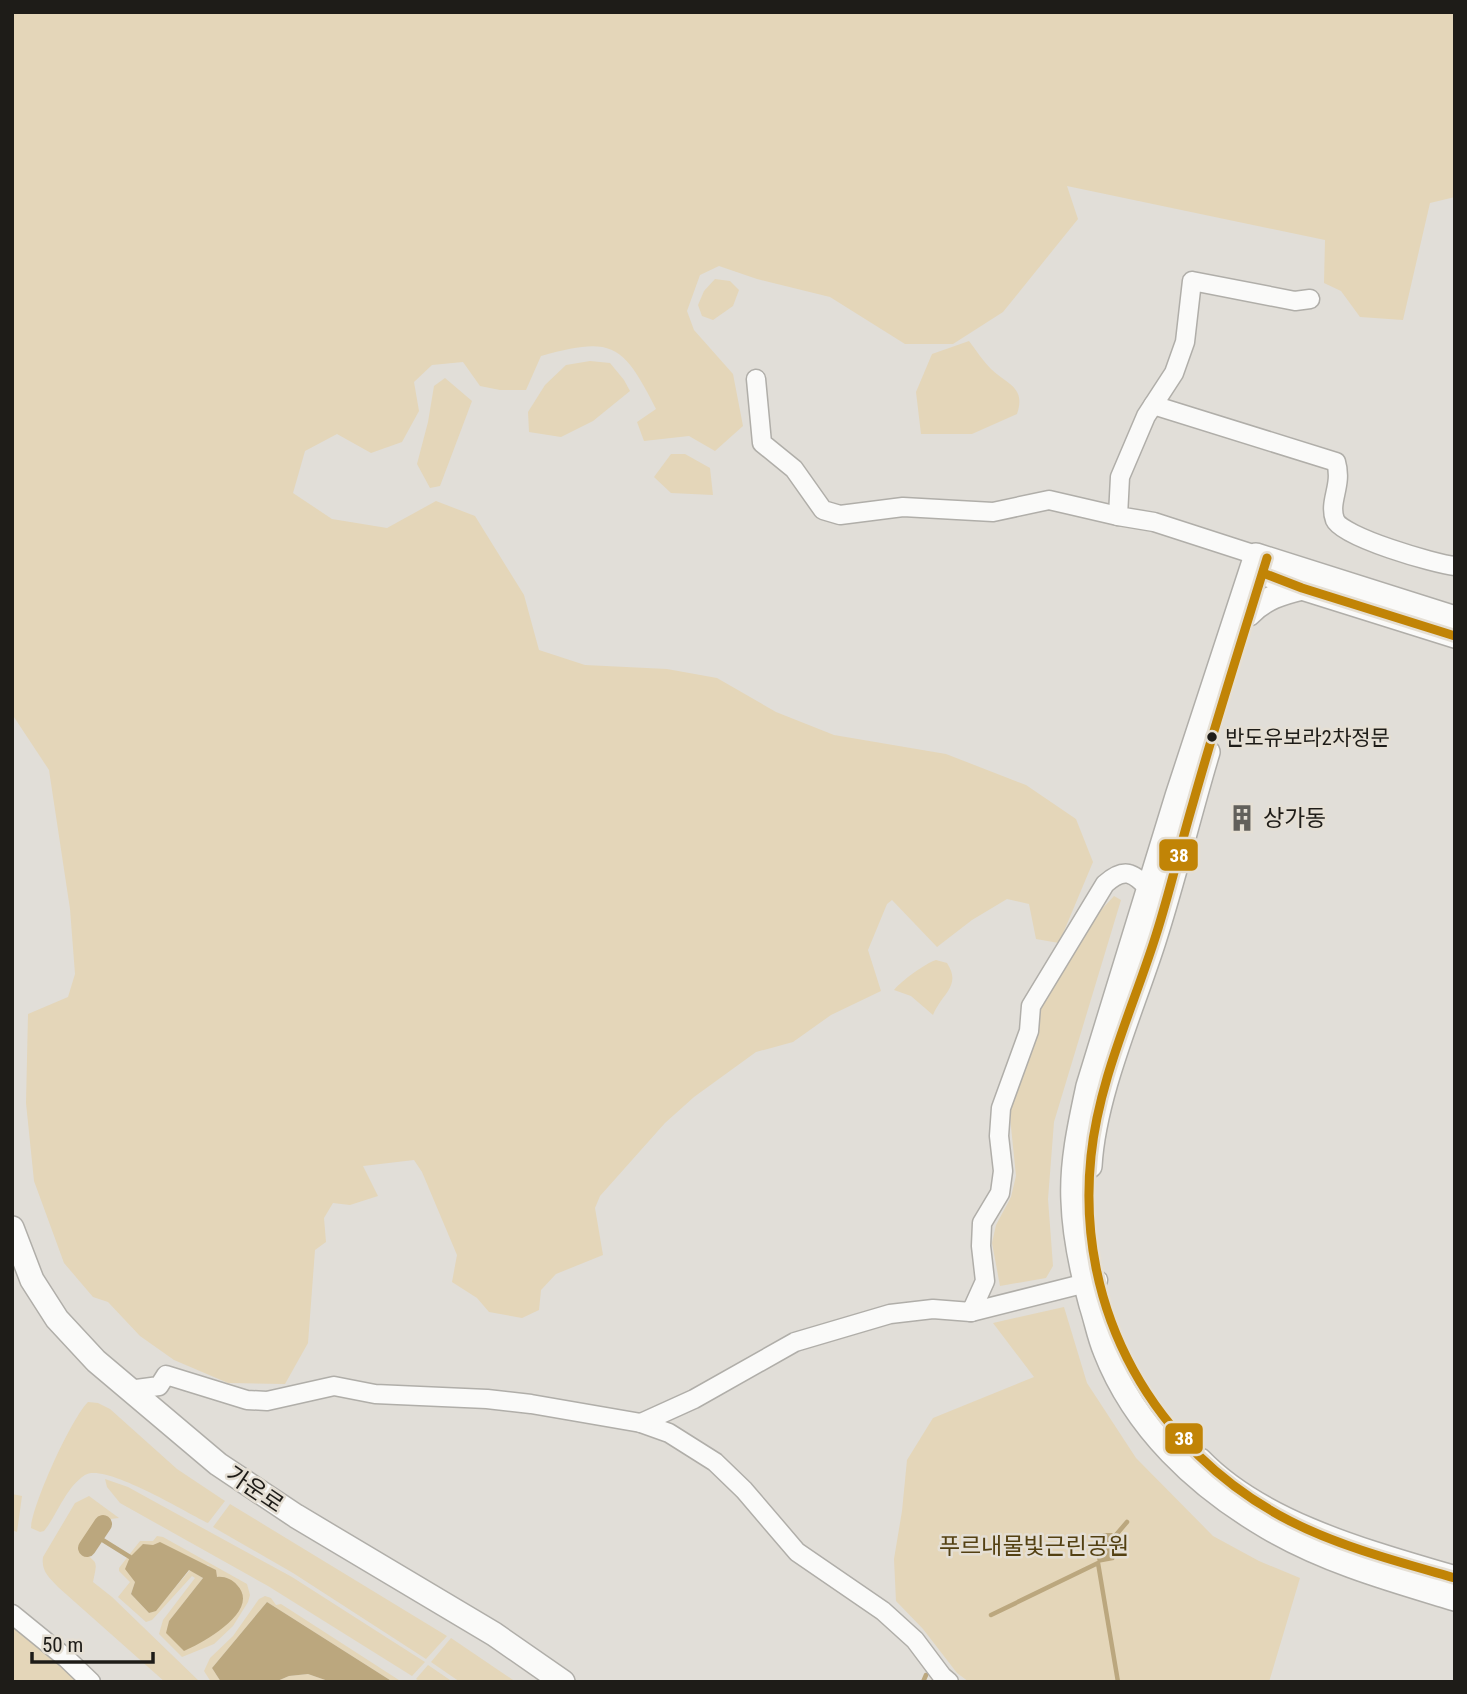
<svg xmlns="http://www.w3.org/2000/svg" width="1467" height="1694" font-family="'Roboto Condensed','Noto Sans KR',sans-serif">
<rect width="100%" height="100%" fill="#e1ded8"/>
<g fill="#e4d6b9" fill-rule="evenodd">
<path d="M12,12H1455V197L1430,203L1403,320L1360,317L1341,291L1324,283L1325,240L1067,186L1078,219L1003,312L953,344H905L830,297L757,279L719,266L700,275L687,311L694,330L733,374L743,426L715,451L689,436L644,441L637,422L656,409C623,344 613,336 541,356L526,390H500L480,386L463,362L432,365L414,382L419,411L402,442L371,453L337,434L305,451L293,493L332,519L387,528L436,501L475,516L524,595L539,650L585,665L667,669L717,678L776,712L834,735L946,754L1026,785L1076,819L1093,862L1059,943L1036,939L1029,904L1007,899L972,920L937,947L892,900L887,904L868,950L881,991L831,1015L793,1042L756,1052L694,1097L665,1123L600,1196L595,1208L603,1255L556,1274L541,1290L539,1310L522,1318L489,1312L477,1298L452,1282L457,1255L422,1172L414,1160L363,1166L378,1196L350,1205L333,1203L324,1218L326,1242L315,1250L308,1343L285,1384L228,1383L174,1360L140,1336L108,1302L93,1297L64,1263L34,1181L26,1103L28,1014L68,997L75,974L70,909L49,770L12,714Z"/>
<polygon points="715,279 730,281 739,290 733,306 713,320 702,316 698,305 704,291"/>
<path d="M969,341C976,350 983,361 991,369C1008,385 1026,387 1017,414L972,434H921L916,392L932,354Z"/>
<polygon points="590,361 610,363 624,380 630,391 593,421 561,437 529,432 528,412 545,385 566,365"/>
<polygon points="445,378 472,401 440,486 430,488 417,464 428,422 434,386"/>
<polygon points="671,454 685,454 710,468 713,495 671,493 654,477"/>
<polygon points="1114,896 1121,900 1054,1122 1048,1199 1053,1266 1046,1278 1000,1286 992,1243 996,1225 1011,1197 1016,1176 1009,1107 1036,1008 1100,911"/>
<path d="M936,960L947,963C962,986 942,993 933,1015L911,996L894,990C901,981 926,963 936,960Z"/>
<polygon points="1064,1307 1087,1383 1136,1458 1213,1536 1259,1561 1300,1578 1269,1682 969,1682 957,1673 923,1629 896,1601 894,1559 902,1511 907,1460 933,1418 1034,1377 993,1323"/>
<path d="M88,1402L98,1403L110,1409L177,1469L225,1501L208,1523C187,1513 104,1462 85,1475C65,1488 58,1514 44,1531L40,1532L31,1528C32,1505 71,1419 88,1402Z"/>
<polygon points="105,1479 128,1487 157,1503 292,1577 425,1662 412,1676 268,1586 120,1503 107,1487"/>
<polygon points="12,1494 22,1496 17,1532 12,1530"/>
<path d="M89,1496L119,1518L101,1520L83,1548C95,1567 99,1555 93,1582L112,1597L200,1682H165L58,1587C49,1577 41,1571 43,1557L75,1503Z"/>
<polygon points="230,1504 447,1636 426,1659 293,1573 213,1527"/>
<path d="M157,1536L163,1537L247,1584L250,1595L248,1602L233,1626L214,1644L182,1657L159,1634L163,1620L195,1578L192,1576L152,1620L146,1622L118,1597L130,1582L119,1571V1568L140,1541H153ZM208,1565L217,1577L167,1633L169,1621L203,1578L190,1570L156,1610L149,1613L131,1594L135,1582Z"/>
<polygon points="265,1596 271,1598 276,1605 281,1604 402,1682 393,1682 267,1602 212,1668 221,1682 211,1682 204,1671 210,1658 233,1636 259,1599"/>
<polygon points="12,1622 85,1682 12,1682"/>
<polygon points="451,1638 516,1682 460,1682 431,1662"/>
<polygon points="428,1665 453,1682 421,1682 416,1679"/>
<polygon points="308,1674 331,1682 275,1682 289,1676"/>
</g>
<g fill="#bba77e">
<polygon points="1104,1533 1112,1533 1120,1541 1114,1560 1098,1563 1095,1548 1095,1538"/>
<path d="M160,1542L216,1570L217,1577C224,1576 232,1579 237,1585C262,1611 202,1643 184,1651L166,1633L169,1621L203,1578L189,1570L156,1611L149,1613L131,1594L135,1582L125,1569L130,1557L143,1544L153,1545Z"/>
<polygon points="267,1602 393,1682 331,1682 308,1674 289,1676 275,1682 221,1682 212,1668"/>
</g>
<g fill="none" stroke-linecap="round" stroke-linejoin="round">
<g stroke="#bba77e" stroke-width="4.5">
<polyline points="93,1534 130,1557"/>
<polyline points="1115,1536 1127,1522"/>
<polyline points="991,1615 1098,1563 1118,1682"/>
<polyline points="923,1682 926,1675"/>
</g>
<polyline stroke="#bba77e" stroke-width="18" points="87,1548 103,1524"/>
<defs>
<g id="minor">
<polyline points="756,379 762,443 794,469 823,510 840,515 903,507 993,512 1049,500 1118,516"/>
<path d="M1153,405L1336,462C1343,486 1328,501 1335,520C1342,537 1435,564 1455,566"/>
<polyline points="1256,555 1154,522 1118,516 1120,477 1146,416 1174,373 1185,342 1192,281 1295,301 1310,299"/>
<polyline points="971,1312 1098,1280"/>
<polyline points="129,1390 159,1386 166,1375 247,1400 267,1401 334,1386 375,1394 487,1399 531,1404 641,1423 669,1433 715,1462 744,1490 797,1552 883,1611 915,1640 942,1676 949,1682"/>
<path d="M641,1423L694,1399L795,1342L890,1314L933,1309L971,1312L985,1281L981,1246L982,1223L1000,1193L1003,1171L999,1136L1001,1108L1029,1031L1031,1006L1105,884C1124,867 1133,872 1149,889"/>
<polyline points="12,1614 66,1658 91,1682"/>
</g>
<g id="tertiary">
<polyline points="1263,573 1302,588 1455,636"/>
<path d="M1249,614C1265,598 1281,593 1302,588"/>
<path d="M1455,618L1256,555L1177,796L1088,1086C1080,1123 1071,1163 1073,1201C1074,1236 1082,1272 1091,1305C1096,1320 1099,1337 1105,1351C1135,1428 1197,1486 1267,1527C1324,1561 1392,1580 1455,1599"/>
<path d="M1090,1166C1094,1095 1132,1010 1154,941C1174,879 1189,815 1208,752"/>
<polyline points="12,1228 32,1280 57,1319 96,1361 218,1464 296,1516 494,1634 563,1682"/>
<path d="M1200,1460C1263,1525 1371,1553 1455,1578"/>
</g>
</defs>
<use href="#minor" stroke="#b0aea9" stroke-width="21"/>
<use href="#tertiary" stroke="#b0aea9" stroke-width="26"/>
<use href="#minor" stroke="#fafaf9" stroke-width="18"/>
<use href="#tertiary" stroke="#fafaf9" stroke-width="23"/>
<defs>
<g id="bus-1">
<path d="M1267,558C1242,640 1216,721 1193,803C1180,847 1170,891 1156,935C1133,1008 1099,1079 1091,1156C1075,1310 1153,1450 1290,1521C1341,1547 1399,1562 1455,1578"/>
<polyline points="1263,573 1302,588 1455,636"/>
</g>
</defs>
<use href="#bus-1" stroke="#e5dfd4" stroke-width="14"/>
<use href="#bus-1" stroke="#c18406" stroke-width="9"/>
</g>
<defs>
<symbol id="building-bare" viewBox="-9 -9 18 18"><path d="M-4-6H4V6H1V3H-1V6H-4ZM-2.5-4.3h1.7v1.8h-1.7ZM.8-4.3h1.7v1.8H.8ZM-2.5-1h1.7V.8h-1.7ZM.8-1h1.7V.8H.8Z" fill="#62605b" stroke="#e5dfd4" stroke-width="2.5" paint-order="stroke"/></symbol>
</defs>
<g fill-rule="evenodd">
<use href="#building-bare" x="1223" y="799" width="38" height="38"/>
</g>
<circle fill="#1e1c18" stroke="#e5dfd4" stroke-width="2.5" cx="1212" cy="737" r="6"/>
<g text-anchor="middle" stroke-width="5" stroke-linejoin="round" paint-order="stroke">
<g font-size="21" fill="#1e1c18" stroke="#e5dfd4" text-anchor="start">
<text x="1225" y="745">반도유보라2차정문</text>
</g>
<g font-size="23" fill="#1e1c18" stroke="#e5dfd4" text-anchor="start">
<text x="1263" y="826">상가동</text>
</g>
<g font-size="23" fill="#1e1c18" stroke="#e5dfd4">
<text transform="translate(255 1489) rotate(34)" y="8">가운로</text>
</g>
<g font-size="23" fill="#534012" stroke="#e5dfd4">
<text x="1034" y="1554">푸르내물빛근린공원</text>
</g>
</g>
<g stroke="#e5dfd4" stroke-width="2.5">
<rect x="1158" y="838" width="41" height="34" rx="7" fill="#c18406"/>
<rect x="1164" y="1422" width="40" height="33" rx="7" fill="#c18406"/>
</g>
<g font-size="19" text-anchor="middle" font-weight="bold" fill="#fff">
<text x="1179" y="862">38</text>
<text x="1184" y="1445">38</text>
</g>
<rect width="1467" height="1694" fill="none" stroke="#1e1c18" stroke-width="28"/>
<path d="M32 1652v10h121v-10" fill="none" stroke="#1e1c18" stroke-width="3.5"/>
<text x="42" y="1652" font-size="21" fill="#1e1c18" stroke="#e5dfd4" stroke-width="5" paint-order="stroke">50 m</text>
</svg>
